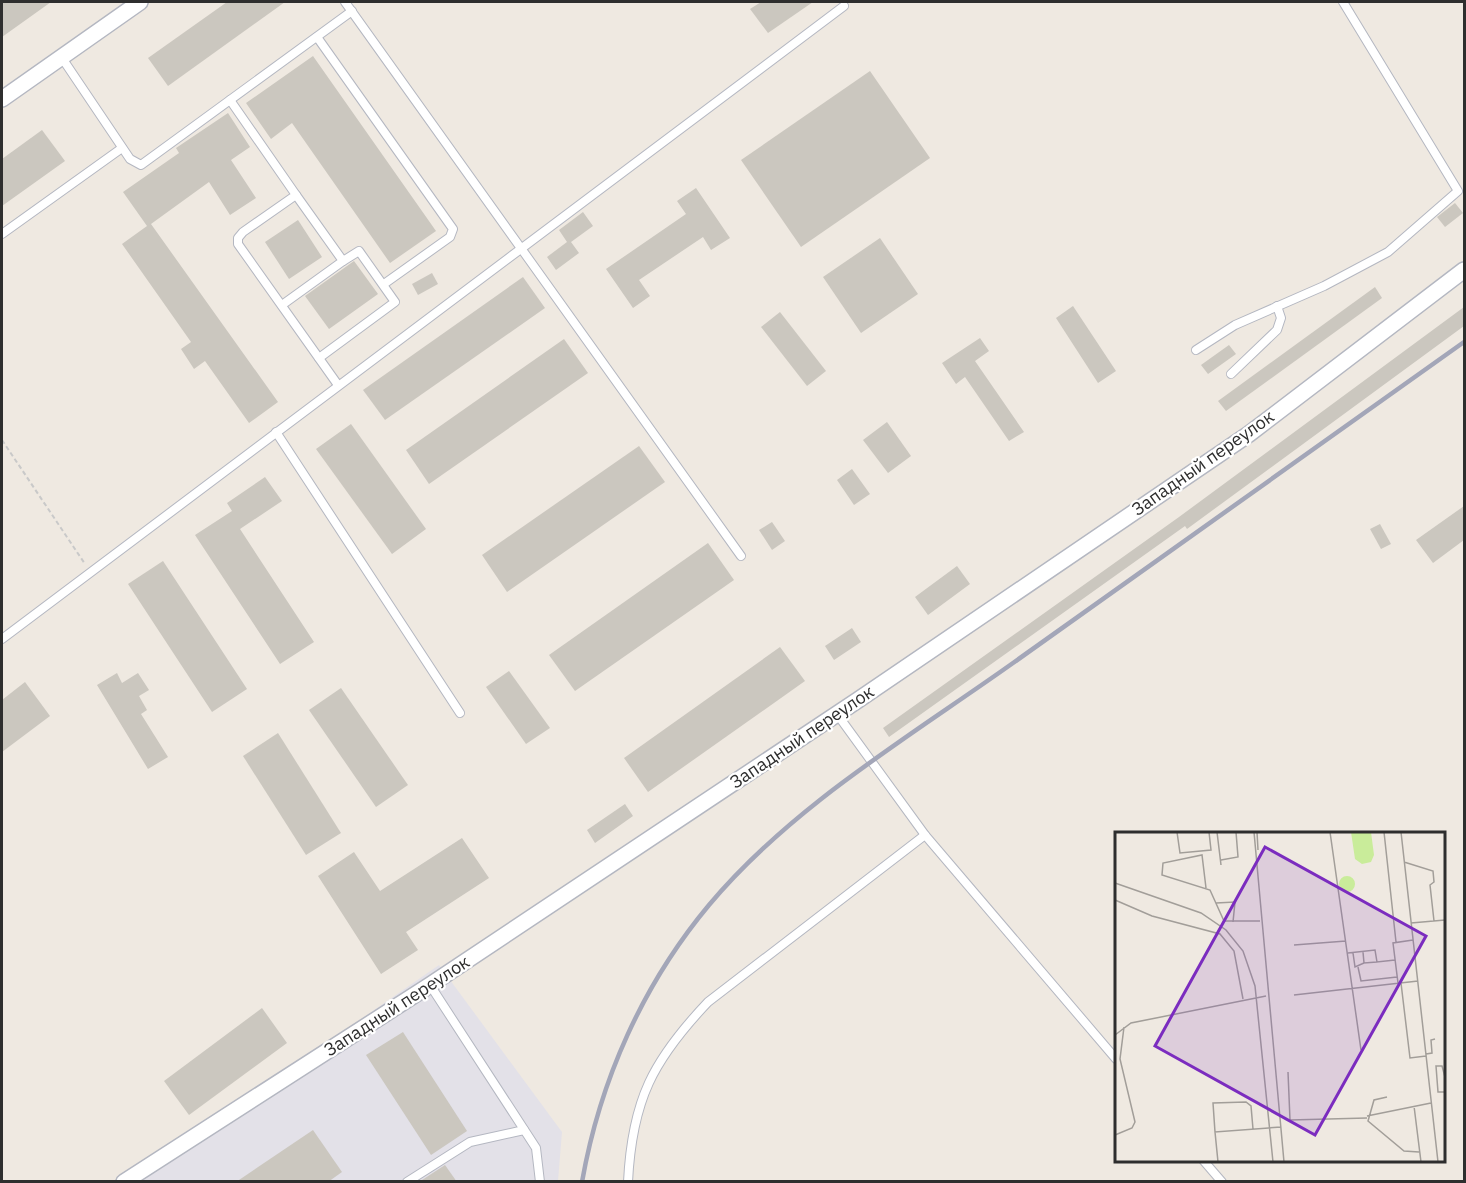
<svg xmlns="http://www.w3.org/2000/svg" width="1466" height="1183" font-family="'IBM Plex Sans',sans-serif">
<rect width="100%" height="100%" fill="#efe9e1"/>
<polygon fill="#e3e1e8" points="439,965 562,1132 558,1181 126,1182"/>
<g fill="#cbc7bf">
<polygon points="2,2 51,2 2,37"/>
<polygon points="227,2 285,2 168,86 148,58"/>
<polygon points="761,2 813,2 768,33 750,9"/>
<polygon points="313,56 436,231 390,263 292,123 271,139 246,103"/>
<polygon points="870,71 930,158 801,247 741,160"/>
<polygon points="228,113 250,147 231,160 256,198 230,215 209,182 151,224 278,402 249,423 205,361 194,369 181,349 191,342 122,244 147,226 123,192 179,153 176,148"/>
<polygon points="42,130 65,161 2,206 2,159"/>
<polygon points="696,188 730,238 711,250 703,237 639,280 650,296 633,308 606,269 686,214 677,201"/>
<polygon points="1455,203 1463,213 1445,227 1437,217"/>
<polygon points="583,212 593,226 571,242 579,253 556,270 547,257 567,242 559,230"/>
<polygon points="298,220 322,257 289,279 265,242"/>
<polygon points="880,238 918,294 861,333 823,277"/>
<polygon points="354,261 378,294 329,329 305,296"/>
<polygon points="432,273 438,284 418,295 412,284"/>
<polygon points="523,277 545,308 385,420 363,390"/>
<polygon points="1375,287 1382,298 1226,411 1218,401"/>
<polygon points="1073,306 1116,371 1098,383 1056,318"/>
<polygon points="1464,307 1464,326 1187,529 1185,526 889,737 883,728 1179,517"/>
<polygon points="780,312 826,371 807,386 761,327"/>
<polygon points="980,338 989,351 975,361 1024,432 1009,441 965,377 956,384 942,363"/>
<polygon points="564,339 588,373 429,484 406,450"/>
<polygon points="1229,345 1236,354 1208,374 1201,365"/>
<polygon points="887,422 911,456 888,473 863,440"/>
<polygon points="351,424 426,529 392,554 316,449"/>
<polygon points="639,446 665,482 507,592 482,555"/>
<polygon points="852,469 870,494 854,505 837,480"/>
<polygon points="265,477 282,501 240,529 314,642 280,664 195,535 232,511 227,503"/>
<polygon points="1464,506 1464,540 1433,563 1416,540"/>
<polygon points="772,522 785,541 772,550 759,530"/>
<polygon points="1380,524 1391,544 1381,549 1370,529"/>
<polygon points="708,543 734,580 575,691 549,655"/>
<polygon points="163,561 247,689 212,712 128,584"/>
<polygon points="957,566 970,584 928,615 915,597"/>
<polygon points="852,628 861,642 834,660 825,646"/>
<polygon points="780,647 805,681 648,792 624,758"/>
<polygon points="509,671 550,728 526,744 486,687"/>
<polygon points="117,673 122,683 138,673 149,690 139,696 147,710 141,714 168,757 148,769 97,685"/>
<polygon points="25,682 50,716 2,752 2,700"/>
<polygon points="341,688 408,785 376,807 309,710"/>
<polygon points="278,733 341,833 306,855 243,756"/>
<polygon points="625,804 633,816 595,843 587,830"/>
<polygon points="462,838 489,878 406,932 418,950 381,974 318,876 354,852 380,891"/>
<polygon points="262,1008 287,1043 189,1115 164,1081"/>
<polygon points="403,1032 467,1131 431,1155 366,1055"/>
<polygon points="313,1130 342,1172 328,1182 236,1182"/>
<polygon points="445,1165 457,1182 419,1182"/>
</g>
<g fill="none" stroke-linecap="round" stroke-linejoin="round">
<defs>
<g id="lane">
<polyline points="345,2 741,556"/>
<polyline points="317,37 453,229 450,237 384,284"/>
<polyline points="62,58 130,159 141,165 352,11"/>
<polyline points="230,100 296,195 243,232 238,238 238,244 338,385"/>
<polyline points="2,234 122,148"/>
<polyline points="282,305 343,261 296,195"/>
<polyline points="1196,350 1235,325 1324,286 1388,252 1458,191 1343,2"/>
<polyline points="319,358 395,302 359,251 343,261"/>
<polyline points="1231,374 1277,330 1281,318 1277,306"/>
<polyline points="276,432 460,713"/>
<polyline points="2,639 844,6"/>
<polyline points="837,714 925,835 1116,1059"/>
<polyline points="430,985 536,1148 540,1182"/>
<polyline points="1203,1160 1222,1182"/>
<polyline points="407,1182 470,1142 524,1130"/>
<path d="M628,1182C632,1100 653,1060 708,1002L925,835"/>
</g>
<g id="street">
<polyline points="2,99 140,2"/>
<polyline points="124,1182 430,985 858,700 1249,434 1464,270"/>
</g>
</defs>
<use href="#lane" stroke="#b4b7c1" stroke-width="10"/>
<use href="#street" stroke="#b4b7c1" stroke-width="18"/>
<polyline stroke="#c9c9c9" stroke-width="2" stroke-dasharray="4.5 3" stroke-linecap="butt" points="2,440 85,564"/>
<use href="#lane" stroke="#fff" stroke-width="8"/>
<use href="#street" stroke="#fff" stroke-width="15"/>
<path stroke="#a3a6b8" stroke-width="4.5" d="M582,1182C600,1080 643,984 709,905C792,806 909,737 1013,663C1164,556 1314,449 1464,342"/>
</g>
<g text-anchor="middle" stroke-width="4.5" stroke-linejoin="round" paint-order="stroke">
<g font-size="18" fill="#2e2e2e" stroke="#fff">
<text transform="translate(1203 463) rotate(-35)" y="6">Западный переулок</text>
<text transform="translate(802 737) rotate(-34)" y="6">Западный переулок</text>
<text transform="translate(397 1006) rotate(-33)" y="6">Западный переулок</text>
</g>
</g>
<g transform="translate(1115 832)">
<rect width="330" height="330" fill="#efe9e1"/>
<path d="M236,0H256L259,23L256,30L247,32L240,27ZM224 52a8 8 0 1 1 16 0a8 8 0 1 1-16 0Z" fill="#c9ec9a"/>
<path fill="none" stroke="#a29e99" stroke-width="1.5" d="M62,0L65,21L96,18L94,0M102,0L106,33M139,0L169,330M142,0L143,18M215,0L246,218M269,0L281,110M286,0L323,330M106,28L123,25L121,0M289,30L318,39L319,50L315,53L319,89M0,51L86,81L111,98L128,119L140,154L158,330M91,56L87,23L48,31L47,43L95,58L109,89H145M0,68L37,84L105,102L119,119L128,167M101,71L120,70L118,90M296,91L330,88M179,113L231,109M248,120L249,131L262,130M233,121L260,118L262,130L280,128M238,121L240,135L249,131M243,135L246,149L282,145M283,151L278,111L298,108M286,151L295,226L311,224M179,163L303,149M0,203L16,191L151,164M311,222L317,221L316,208L320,207M173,240L175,288L252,286M330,245L327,234H321L323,260H330M272,265L259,268L253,289L289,319L304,320M299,274L306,330M252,284L316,271M138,297L136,274L131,270L98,271L100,300L166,295M100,300L103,330M0,303L17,296L20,290L5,227L9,195"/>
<path fill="#7b2cbf" fill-opacity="0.15" stroke="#7b2cbf" stroke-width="3" d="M150,15L311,104L200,303L40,214Z"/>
<rect width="330" height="330" fill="none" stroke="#2e2e2e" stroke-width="3"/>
</g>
<rect width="1466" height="1183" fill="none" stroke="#2e2e2e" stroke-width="6"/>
</svg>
